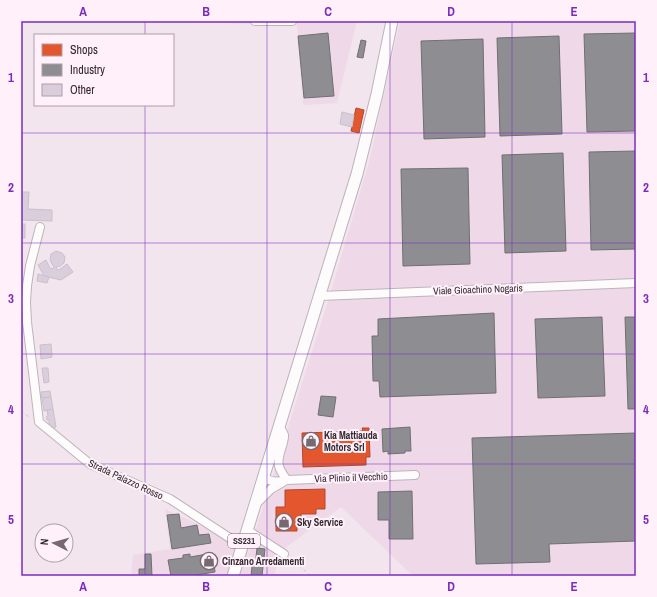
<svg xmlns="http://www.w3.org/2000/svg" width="657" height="597" font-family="'Archivo Narrow',sans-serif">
<rect width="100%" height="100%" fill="#f2e5ee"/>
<g fill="#efd9e8">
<polygon points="150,21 357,21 337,103 303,105 297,25"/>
<polygon points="400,21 636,21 636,576 413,576 341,507 281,551 274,576 131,576 133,555 170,549 165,509 211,530 237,547 249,551 327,304 369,162"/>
</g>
<g fill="#e4572e" stroke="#ae492e">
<polygon points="356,108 364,110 359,133 351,131"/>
<polygon points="362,428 369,428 370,457 366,457 366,465 303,467 302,433 363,431"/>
<polygon points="325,489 325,509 316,509 316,514 301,514 301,526 297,526 297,531 276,531 276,507 285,507 285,490"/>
</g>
<g fill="#8d8d92" stroke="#716f74">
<polygon points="328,33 334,96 304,98 298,36"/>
<polygon points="636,33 636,131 587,132 584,34"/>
<polygon points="559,36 562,134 500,136 497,38"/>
<polygon points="483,39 485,137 424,139 421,41"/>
<polygon points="361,40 366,41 363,58 357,57"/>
<polygon points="636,151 636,249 591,250 589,152"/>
<polygon points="563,153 566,251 505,253 502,155"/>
<polygon points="468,168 470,264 403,266 401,169"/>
<polygon points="494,313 496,393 380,397 379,381 373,381 372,336 378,336 378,319"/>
<polygon points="602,317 605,396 538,398 535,319"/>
<polygon points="625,317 636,317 636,409 628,409"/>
<polygon points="321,396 336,397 333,417 318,415"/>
<polygon points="410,427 411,451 405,451 405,453 388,454 388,451 383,452 382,429"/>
<polygon points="636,433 636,541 549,544 550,562 476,564 472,438"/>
<polygon points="412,491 413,539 389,539 389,520 378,520 378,492"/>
<polygon points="179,514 181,528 197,525 199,535 209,534 211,543 172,549 167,515"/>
<polygon points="257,548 265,549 262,576 251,576 252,566 255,566"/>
<polygon points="213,553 215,572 190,576 171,576 168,560 183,558 183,555 190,554 190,557"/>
<polygon points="145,554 151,554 152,576 139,576 139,569 145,569"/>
</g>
<g fill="#dacedd" stroke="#c9c1c9">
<polygon points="342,112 354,115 352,127 340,124"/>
<polygon points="21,192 29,192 28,209 52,210 52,221 21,220"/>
<rect x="21" y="224" width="4" height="14"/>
<polygon points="56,251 62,253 65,257 64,263 59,267 57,266 56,269 59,270 67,264 73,272 61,280 44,276 38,265 46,260 50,268 53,269 54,266 53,266 50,260 51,254"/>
<polygon points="38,274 49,277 47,283 37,281"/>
<polygon points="51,344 52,357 41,359 40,345"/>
<polygon points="42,368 48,368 49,382 44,383"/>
<polygon points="50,391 51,397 42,398 41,392"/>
<polygon points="51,397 53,409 44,411 42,398"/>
<polygon points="53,409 56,427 53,428 49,426 49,420 47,420 46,417 48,416 47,410"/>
</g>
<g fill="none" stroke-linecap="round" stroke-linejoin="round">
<defs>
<g id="minor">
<polyline points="255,21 292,21"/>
<polyline points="40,227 30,266 27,286 26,302 27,322 39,422 90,464 170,499 242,546"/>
<polyline points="320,296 636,283"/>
<path d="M279,427C281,429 283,432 284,435C285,443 276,456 279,466C280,471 284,476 287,480"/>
<path d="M263,477C273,483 277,482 287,480L415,475"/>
<polyline points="256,504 271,489 283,482"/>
<polyline points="247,530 284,554"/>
</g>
<polyline id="major" points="233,576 357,174 377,94 392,21"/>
</defs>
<use href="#minor" stroke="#bdb4ba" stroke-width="10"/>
<use href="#major" stroke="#bdb4ba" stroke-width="13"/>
<g stroke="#cdc8cb" stroke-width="1" stroke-dasharray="3 3" stroke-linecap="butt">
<polyline points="21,411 30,418"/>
<polyline points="290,558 311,576"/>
</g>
<use href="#minor" stroke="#fdfbfc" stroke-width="8"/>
<use href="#major" stroke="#fdfbfc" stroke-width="11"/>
</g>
<path fill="none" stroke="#7b2cbf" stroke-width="1" stroke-opacity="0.55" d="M145,21V35M267,21V576M390,21V576M512,21V576M145,105V576M21,133H636M21,243H636M21,354H636M21,464H636"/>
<defs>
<symbol id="shop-ring" viewBox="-11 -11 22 22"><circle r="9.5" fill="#fff0fa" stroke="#756a71" stroke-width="1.5"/><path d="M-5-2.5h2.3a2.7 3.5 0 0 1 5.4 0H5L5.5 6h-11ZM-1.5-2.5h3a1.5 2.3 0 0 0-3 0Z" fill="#756a71"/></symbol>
</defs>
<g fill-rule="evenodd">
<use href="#shop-ring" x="301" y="431" width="20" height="20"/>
<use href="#shop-ring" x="274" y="512" width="20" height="20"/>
<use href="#shop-ring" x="199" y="551" width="20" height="20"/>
</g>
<g text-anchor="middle" stroke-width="4" stroke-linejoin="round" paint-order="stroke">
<rect fill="#fff0fa" stroke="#6f646b" stroke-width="1" x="228" y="534" width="32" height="14" rx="3"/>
<g font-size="9" font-weight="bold" fill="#31282e">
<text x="244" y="544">SS231</text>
</g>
<g font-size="10" fill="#31282e" stroke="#fff0fa">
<text transform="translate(478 289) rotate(-2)" y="4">Viale Gioachino Nogaris</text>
<text transform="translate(351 477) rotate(-2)" y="4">Via Plinio il Vecchio</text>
<text transform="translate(126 479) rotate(25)" y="4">Strada Palazzo Rosso</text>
</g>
<g font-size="10" font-weight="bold" fill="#31282e" stroke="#fff0fa" text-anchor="start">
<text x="324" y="439">Kia Mattiauda<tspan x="324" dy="12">Motors Srl</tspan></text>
<text x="297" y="526">Sky Service</text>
<text x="222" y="565">Cinzano Arredamenti</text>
</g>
</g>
<rect width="657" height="597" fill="none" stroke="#fff0fa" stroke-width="44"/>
<rect x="34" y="34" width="140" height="72" fill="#fff0fa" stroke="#ada0a8"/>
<rect x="42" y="44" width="20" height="12" fill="#e4572e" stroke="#ada0a8"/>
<text x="70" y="54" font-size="12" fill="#31282e">Shops</text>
<rect x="42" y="64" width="20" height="12" fill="#8d8d92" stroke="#ada0a8"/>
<text x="70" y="74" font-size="12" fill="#31282e">Industry</text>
<rect x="42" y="84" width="20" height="12" fill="#dacedd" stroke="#ada0a8"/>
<text x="70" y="94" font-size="12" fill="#31282e">Other</text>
<g transform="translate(54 543) rotate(276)"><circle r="19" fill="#fff0fa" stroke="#ada0a8"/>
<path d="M0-3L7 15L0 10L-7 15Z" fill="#756a71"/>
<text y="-6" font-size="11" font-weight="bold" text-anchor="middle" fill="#31282e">N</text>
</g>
<rect x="22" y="22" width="613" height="553" fill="none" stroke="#7b2cbf" stroke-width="1.5"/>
<g font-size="13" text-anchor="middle" font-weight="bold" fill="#7b2cbf">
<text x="83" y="16">A</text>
<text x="206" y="16">B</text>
<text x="328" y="16">C</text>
<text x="451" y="16">D</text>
<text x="574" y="16">E</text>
<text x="11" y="82">1</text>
<text x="646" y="82">1</text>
<text x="11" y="192">2</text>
<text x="646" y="192">2</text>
<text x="11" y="303">3</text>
<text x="646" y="303">3</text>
<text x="11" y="414">4</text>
<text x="646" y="414">4</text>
<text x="11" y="524">5</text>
<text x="646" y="524">5</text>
<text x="83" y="591">A</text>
<text x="206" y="591">B</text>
<text x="328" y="591">C</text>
<text x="451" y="591">D</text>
<text x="574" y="591">E</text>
</g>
</svg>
